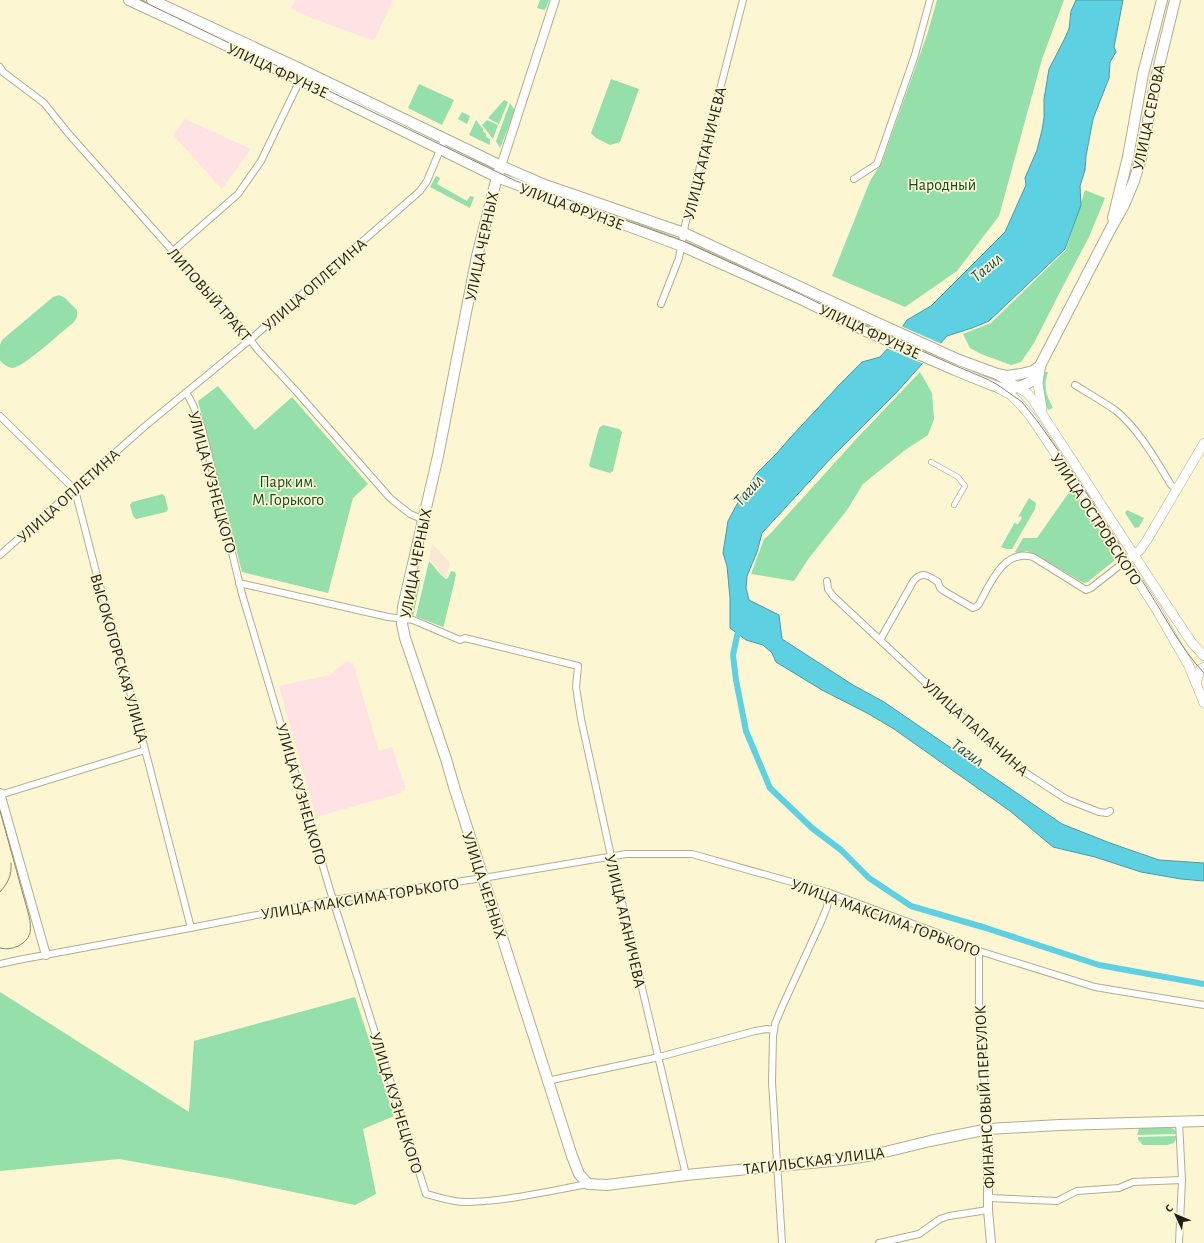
<svg xmlns="http://www.w3.org/2000/svg" width="1204" height="1243" font-family="'Alegreya Sans',sans-serif">
<rect width="100%" height="100%" fill="#fdf6d3"/>
<polygon fill="#f9e8d6" points="432,543 450,563 446,578 440,573 437,567 429,559"/>
<g fill="#ffe3e4">
<polygon points="295,0 393,0 374,41 314,19 291,9"/>
<polygon points="185,119 251,149 222,189 173,135"/>
<polygon points="346,661 353,663 379,751 392,747 406,790 401,791 401,793 316,817 279,686 330,675"/>
</g>
<g fill="#95dfaa">
<polygon points="540,0 549,0 546,8 544,10 537,8"/>
<polygon points="937,0 1064,0 1042,59 999,216 957,271 905,307 832,276 870,181 882,162 927,35"/>
<polygon points="611,79 639,89 620,142 610,145 596,138 591,133"/>
<polygon points="419,84 454,100 442,125 408,108"/>
<polygon points="504,100 508,102 499,124 488,118"/>
<polygon points="510,103 514,109 514,113 500,148 496,141"/>
<polygon points="462,112 470,116 467,124 458,119"/>
<polygon points="476,120 483,129 483,131 486,134 486,137 490,139 490,145 469,135"/>
<polygon points="487,120 498,125 493,139 482,125"/>
<polygon points="436,176 440,178 437,184 467,201 470,196 474,197 470,208 430,187"/>
<polygon points="1085,190 1105,198 1089,237 1062,288 1034,343 1021,362 1011,365 981,354 970,348 963,334 991,323 1066,250"/>
<path d="M59,295L65,298L77,310V317L73,323C61,332 25,366 13,368C8,368 3,364 0,360V345L2,340L53,297Z"/>
<polygon points="920,372 932,393 934,419 928,435 905,450 863,484 847,510 809,558 794,581 751,574 764,539 770,534 859,436"/>
<path d="M1045,372H1048C1043,387 1046,394 1053,408L1048,410C1041,399 1041,385 1045,372Z"/>
<polygon points="218,386 255,430 292,397 368,484 353,498 328,593 242,572 198,401"/>
<polygon points="603,425 619,429 622,432 613,471 610,473 590,467 589,465 599,428"/>
<polygon points="1072,488 1115,555 1115,560 1089,581 1085,583 1082,582 1038,556 1027,551 1022,552 1018,554 1015,552 1023,538 1037,538"/>
<polygon points="163,494 165,497 168,509 166,512 136,519 133,516 130,505 132,502"/>
<polygon points="1029,498 1036,503 1035,509 1012,549 1007,549 1001,547 1015,522 1016,524 1018,524 1022,518 1021,516 1018,517"/>
<polygon points="1127,510 1144,518 1139,527 1135,528 1125,513"/>
<path d="M429,561C435,567 439,574 446,579L448,578L451,571L455,572L456,575L444,625L443,627L417,617L416,616Z"/>
<polygon points="415,578 421,578 413,617 410,615 409,609"/>
<polygon points="0,992 189,1112 194,1041 355,997 394,1116 363,1129 376,1194 355,1205 226,1178 119,1159 0,1171"/>
<polygon points="1142,1128 1171,1128 1174,1129 1177,1134 1137,1135 1139,1129"/>
<polygon points="1177,1136 1174,1143 1167,1145 1143,1145 1138,1140 1138,1137"/>
</g>
<polygon fill="#5dd1e2" stroke="#4b9ba3" points="1076,0 1123,0 1114,47 1116,52 1110,62 1109,78 1093,119 1086,156 1085,170 1080,186 1081,205 1065,249 989,321 972,328 947,336 896,393 833,456 762,533 757,552 747,576 746,588 749,600 779,615 782,639 853,685 884,702 1062,824 1110,843 1159,860 1204,863 1204,881 1181,879 1141,872 1095,857 1053,847 1010,811 894,729 867,713 822,690 776,662 772,653 763,645 746,640 730,628 730,598 727,566 723,553 728,521 742,495 757,473 777,453 790,438 842,382 862,362 880,357 889,347 907,320 931,306 1005,232 1026,185 1025,178 1037,150 1042,130 1044,118 1044,99 1049,69 1063,42 1069,29 1071,11"/>
<polygon fill="#fdf6d3" points="901,326 942,344 924,364 886,348"/>
<g fill="none" stroke-linecap="round" stroke-linejoin="round">
<polyline stroke="#5dd1e2" stroke-width="6" points="739,627 733,655 736,680 746,731 770,788 812,828 841,850 869,878 911,906 986,928 1099,965 1204,984"/>
<defs>
<polyline id="pedestrian" points="931,462 958,477 965,486 954,505"/>
<g id="minor">
<polyline points="0,67 3,72 44,103 68,133 242,329 258,350 296,391 390,498 410,514 422,519"/>
<polyline points="854,179 877,164 915,55 930,0"/>
<polyline points="173,251 238,194 261,161 301,78"/>
<polyline points="661,304 679,258 685,225 743,0"/>
<path d="M1075,385C1088,393 1102,401 1115,410C1138,428 1156,460 1171,485L1177,489"/>
<path d="M186,392L193,405L202,428L242,594L333,900L426,1194C439,1197 454,1203 468,1202C508,1201 549,1191 588,1184"/>
<polyline points="0,416 75,490 96,572 125,672 191,928"/>
<polyline points="0,555 144,427 251,339 420,191 427,181 445,138"/>
<polyline points="827,581 828,589 833,596 959,714 995,747 1023,771 1066,799 1099,812 1107,813 1110,811"/>
<polyline points="239,583 388,617 413,620 460,640 465,638 578,666 576,687 581,719 611,856 686,1175"/>
<path d="M880,640L914,580C924,571 928,576 938,582L940,588L944,591L973,608L976,607L979,604C990,584 1004,548 1033,557L1086,590L1091,588L1119,566L1125,561"/>
<polyline points="0,795 145,750"/>
<polyline points="979,951 979,1015 988,1129"/>
<polyline points="0,964 18,960 185,929 333,900 483,878 626,854 692,854 827,892 935,932 979,951 1095,987 1204,1005"/>
<polyline points="547,1081 659,1057 755,1031 767,1029 774,1030"/>
<polyline points="989,1198 1057,1201 1077,1191 1119,1188 1133,1182 1182,1180"/>
<polyline points="782,1243 772,1082 773,1036 775,1024 782,1007 820,924 827,907 828,898 827,892"/>
<polyline points="879,1243 919,1234 940,1219 949,1216 988,1210"/>
<polyline points="1179,1243 1182,1180 1179,1122"/>
</g>
<g id="tertiary">
<polyline points="501,166 555,0"/>
<polyline points="0,793 46,955"/>
<polyline points="988,1129 988,1210 991,1243"/>
</g>
<g id="secondary">
<polyline points="1039,374 1038,384 1042,408"/>
<polyline points="998,375 1027,393 1033,400 1164,601 1192,643 1204,656"/>
<polyline points="998,388 1011,395 1019,403 1031,417 1055,453 1155,607 1189,666 1204,703"/>
<polyline points="1131,557 1140,550 1147,540 1204,443"/>
<polyline points="1196,683 1200,670 1204,667"/>
</g>
<g id="primary">
<polyline points="129,0 290,75 497,177 682,246 803,300 868,332 955,370 992,385 1005,389 1014,388 1024,385 1032,381 1039,374 1040,366 1044,358 1110,230 1124,205 1134,181 1141,158 1156,78 1175,0"/>
<polyline points="152,0 294,66 501,166 545,185 684,233 873,321 959,360 997,374 1007,376 1021,374 1033,371 1040,366"/>
<polyline points="501,166 497,177 477,256 438,456 403,607 402,624 405,638 446,759 455,790 572,1156 579,1174 588,1184 607,1185 686,1175 842,1160 873,1155 930,1141 988,1129 1059,1125 1204,1121"/>
<polyline points="1113,218 1128,157 1143,74 1162,0"/>
</g>
</defs>
<use href="#pedestrian" stroke="#b4ad8c" stroke-width="6"/>
<use href="#minor" stroke="#b4ad8c" stroke-width="8"/>
<use href="#tertiary" stroke="#b4ad8c" stroke-width="10"/>
<use href="#secondary" stroke="#b4ad8c" stroke-width="10"/>
<use href="#primary" stroke="#b4ad8c" stroke-width="12"/>
<use href="#pedestrian" stroke="#fff" stroke-width="4.5"/>
<use href="#minor" stroke="#fff" stroke-width="6"/>
<use href="#tertiary" stroke="#fff" stroke-width="8"/>
<use href="#secondary" stroke="#fff" stroke-width="9"/>
<use href="#primary" stroke="#fff" stroke-width="10"/>
<g stroke="#8b866e" stroke-width="1">
<path d="M140,0L516,181L683,241L800,294L870,328L956,366L987,379L998,385L1022,402L1038,422C1077,476 1112,533 1148,590C1166,618 1181,649 1204,673"/>
<path d="M0,811L29,916C30,922 31,927 30,933C26,945 12,951 0,948"/>
<path d="M0,892C8,883 12,875 11,863"/>
</g>
</g>
<g text-anchor="middle" stroke-width="3.5" stroke-linejoin="round" paint-order="stroke">
<g font-size="16" fill="#211e11" stroke="#fdf6d3">
<text transform="translate(278 70) rotate(25)" y="6">УЛИЦА ФРУНЗЕ</text>
<text transform="translate(1148 117) rotate(-78)" y="6">УЛИЦА СЕРОВА</text>
<text transform="translate(704 153) rotate(-76)" y="6">УЛИЦА АГАНИЧЕВА</text>
<text transform="translate(572 206) rotate(20)" y="6">УЛИЦА ФРУНЗЕ</text>
<text transform="translate(481 246) rotate(-78)" y="6">УЛИЦА ЧЕРНЫХ</text>
<text transform="translate(314 284) rotate(-41)" y="6">УЛИЦА ОПЛЕТИНА</text>
<text transform="translate(210 294) rotate(49)" y="6">ЛИПОВЫЙ ТРАКТ</text>
<text transform="translate(870 331) rotate(25)" y="6">УЛИЦА ФРУНЗЕ</text>
<text transform="translate(213 482) rotate(75)" y="6">УЛИЦА КУЗНЕЦКОГО</text>
<text transform="translate(68 495) rotate(-42)" y="6">УЛИЦА ОПЛЕТИНА</text>
<text transform="translate(1097 519) rotate(57)" y="6">УЛИЦА ОСТРОВСКОГО</text>
<text transform="translate(415 563) rotate(-79)" y="6">УЛИЦА ЧЕРНЫХ</text>
<text transform="translate(120 658) rotate(74)" y="6">ВЫСОКОГОРСКАЯ УЛИЦА</text>
<text transform="translate(976 727) rotate(42)" y="6">УЛИЦА ПАПАНИНА</text>
<text transform="translate(302 794) rotate(74)" y="6">УЛИЦА КУЗНЕЦКОГО</text>
<text transform="translate(485 885) rotate(72)" y="6">УЛИЦА ЧЕРНЫХ</text>
<text transform="translate(360 898) rotate(-9)" y="6">УЛИЦА МАКСИМА ГОРЬКОГО</text>
<text transform="translate(886 917) rotate(20)" y="6">УЛИЦА МАКСИМА ГОРЬКОГО</text>
<text transform="translate(626 921) rotate(77)" y="6">УЛИЦА АГАНИЧЕВА</text>
<text transform="translate(984 1097) rotate(-93)" y="6">ФИНАНСОВЫЙ ПЕРЕУЛОК</text>
<text transform="translate(397 1103) rotate(73)" y="6">УЛИЦА КУЗНЕЦКОГО</text>
<text transform="translate(814 1160) rotate(-7)" y="6">ТАГИЛЬСКАЯ УЛИЦА</text>
</g>
<g font-size="16" fill="#0f4927" stroke="#fdf6d3">
<text x="942" y="190">Народный</text>
<text x="288" y="487">Парк им.<tspan x="288" dy="18">М.Горького</tspan></text>
</g>
<g font-size="17" font-style="italic" fill="#1b4e55" stroke="#fdf6d3">
<text transform="translate(986 267) rotate(-40)" y="6">Тагил</text>
<text transform="translate(748 490) rotate(-48)" y="6">Тагил</text>
<text transform="translate(968 752) rotate(35)" y="6">Тагил</text>
</g>
</g>
<g transform="translate(1176 1215) rotate(314)" stroke="#fdf6d3" stroke-width="3" paint-order="stroke">
<path d="M0-3L7 15L0 10L-7 15Z" fill="#211e11"/>
<text y="-6" font-size="11" font-weight="bold" text-anchor="middle" fill="#211e11">С</text>
</g>
</svg>
